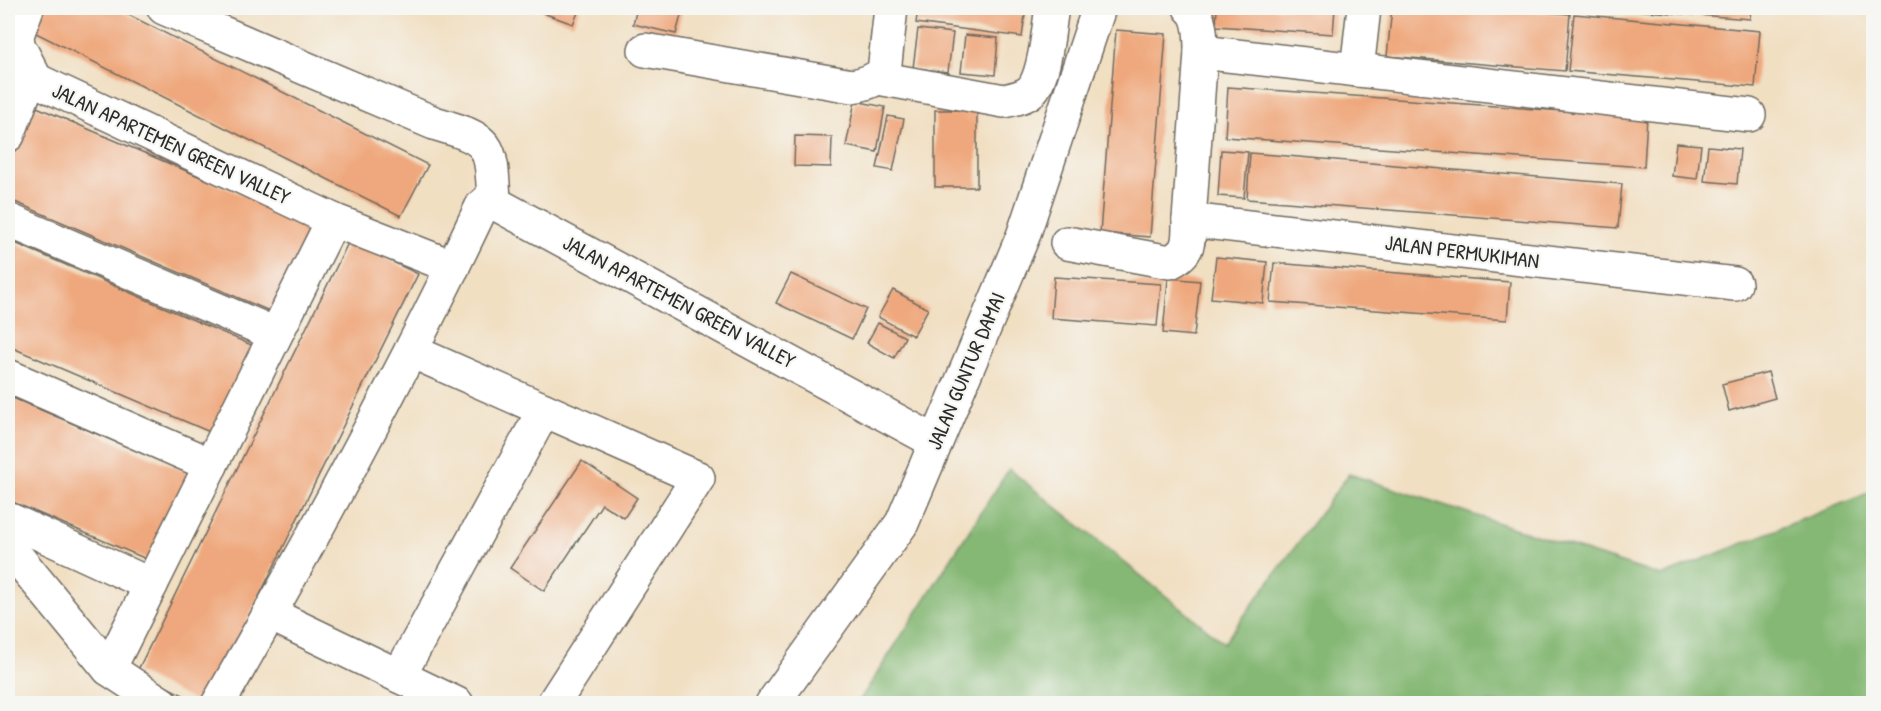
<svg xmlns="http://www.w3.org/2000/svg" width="1881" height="711" font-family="'Patrick Hand',sans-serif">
<rect width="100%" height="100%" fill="#f6f6f2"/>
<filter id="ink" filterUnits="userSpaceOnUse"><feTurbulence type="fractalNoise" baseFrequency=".0167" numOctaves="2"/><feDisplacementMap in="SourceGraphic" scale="12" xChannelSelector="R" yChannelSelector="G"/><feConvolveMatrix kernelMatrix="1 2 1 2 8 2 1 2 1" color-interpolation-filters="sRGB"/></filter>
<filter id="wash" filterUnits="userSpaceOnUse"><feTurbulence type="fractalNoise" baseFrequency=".008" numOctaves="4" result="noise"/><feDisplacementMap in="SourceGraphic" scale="24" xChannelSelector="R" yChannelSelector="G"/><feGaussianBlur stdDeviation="1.35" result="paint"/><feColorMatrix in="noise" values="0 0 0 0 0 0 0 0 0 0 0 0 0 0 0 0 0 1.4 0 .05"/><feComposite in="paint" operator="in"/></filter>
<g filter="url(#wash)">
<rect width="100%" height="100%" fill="#f1dfc2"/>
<polygon fill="#85b874" stroke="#587250" stroke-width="1.5" points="1009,469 1224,643 1349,474 1661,576 1873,491 1873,703 858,703"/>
<g id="blocks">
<g fill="#efa87d">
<polygon points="42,8 115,8 428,165 401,216 30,30"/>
<polygon points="545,8 580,8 573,24 543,13"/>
<polygon points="637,8 683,8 676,34 633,24"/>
<polygon points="918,8 1026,8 1022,37 916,23"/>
<polygon points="1217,8 1335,8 1333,34 1216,26"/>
<polygon points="1392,8 1486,8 1570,14 1565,71 1387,56"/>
<polygon points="1620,8 1751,8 1750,19 1620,9"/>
<polygon points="1574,14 1760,31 1755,87 1568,71"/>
<polygon points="918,29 953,33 948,72 913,68"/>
<polygon points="1116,30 1166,34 1150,237 1100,233"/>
<polygon points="965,35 998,38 995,75 961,72"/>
<polygon points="1228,87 1647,117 1644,167 1225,137"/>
<polygon points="855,101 885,107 877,152 846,146"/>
<polygon points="25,102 313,225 274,313 8,199 8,142"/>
<rect x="935" y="110" width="42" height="77"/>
<polygon points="888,116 904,119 893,171 877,168"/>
<polygon points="795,136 832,137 831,167 794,166"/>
<polygon points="1676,143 1701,145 1697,179 1672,176"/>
<polygon points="1708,146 1740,149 1737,184 1704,181"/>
<polygon points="1221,150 1248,152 1244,198 1218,196"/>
<polygon points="1250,153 1622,184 1618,228 1247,199"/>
<polygon points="8,240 263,350 224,438 8,346"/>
<polygon points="349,241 418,274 206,704 201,704 137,672"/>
<polygon points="1216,257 1267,262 1263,303 1211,298"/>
<polygon points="1274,263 1510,282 1507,320 1270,302"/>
<polygon points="791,274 866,309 852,339 776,303"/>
<polygon points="1054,277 1161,284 1157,326 1051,318"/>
<polygon points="1168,278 1200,281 1194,336 1163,333"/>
<polygon points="893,290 928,309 913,336 878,317"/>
<polygon points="878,323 905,337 894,358 867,343"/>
<polygon points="1768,372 1775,398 1729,411 1722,384"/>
<polygon points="8,396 189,473 151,561 8,500"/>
<polygon points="582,461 637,498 624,518 602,504 544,591 510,568"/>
</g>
</g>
</g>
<g filter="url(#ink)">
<use href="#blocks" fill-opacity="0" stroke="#706a60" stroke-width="1.5"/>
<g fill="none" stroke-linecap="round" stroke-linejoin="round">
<defs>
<g id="minor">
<polyline points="27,8 17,35 18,45 36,80"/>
<path d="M164,8L434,123C491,140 491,142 494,201"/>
<path d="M645,50L852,86C865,84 875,81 884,72L891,8"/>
<polyline points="1201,52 1749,115"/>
<polyline points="1357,70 1364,8"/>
<path d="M878,78L1004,101C1013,99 1024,97 1031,91C1046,75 1048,29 1052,8"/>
<polyline points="8,135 27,85 31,81 36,80 333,220 453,267"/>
<polyline points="8,220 275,334"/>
<polyline points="1189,220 1735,284"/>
<path d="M1067,243L1170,262C1190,252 1189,241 1189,220L1201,52C1201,37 1201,17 1190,8"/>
<polyline points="411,351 698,478 553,704"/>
<polyline points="8,376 211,465"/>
<polyline points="8,519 151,585"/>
<polyline points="8,546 109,669 162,704"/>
<polyline points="270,614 457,704"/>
<polyline points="109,669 333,220"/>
<polyline points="399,676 544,410"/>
<path d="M218,704C312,541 402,375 482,206L489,200L936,442"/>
<polyline points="772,704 902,523 1023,236 1099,8"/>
</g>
</defs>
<use href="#minor" stroke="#706a60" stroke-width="36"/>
<use href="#minor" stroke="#fff" stroke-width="33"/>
</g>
</g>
<g text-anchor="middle" stroke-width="4.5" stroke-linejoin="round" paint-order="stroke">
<g font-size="21" fill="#2b2b2b" stroke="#f6f6f2">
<text transform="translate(171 144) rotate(25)" y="7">JALAN APARTEMEN GREEN VALLEY</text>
<text transform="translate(1462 252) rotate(7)" y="7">JALAN PERMUKIMAN</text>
<text transform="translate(679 302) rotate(28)" y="7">JALAN APARTEMEN GREEN VALLEY</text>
<text transform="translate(966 371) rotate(-67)" y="7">JALAN GUNTUR DAMAI</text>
</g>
</g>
<rect width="1881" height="711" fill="none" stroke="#f6f6f2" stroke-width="30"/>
</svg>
